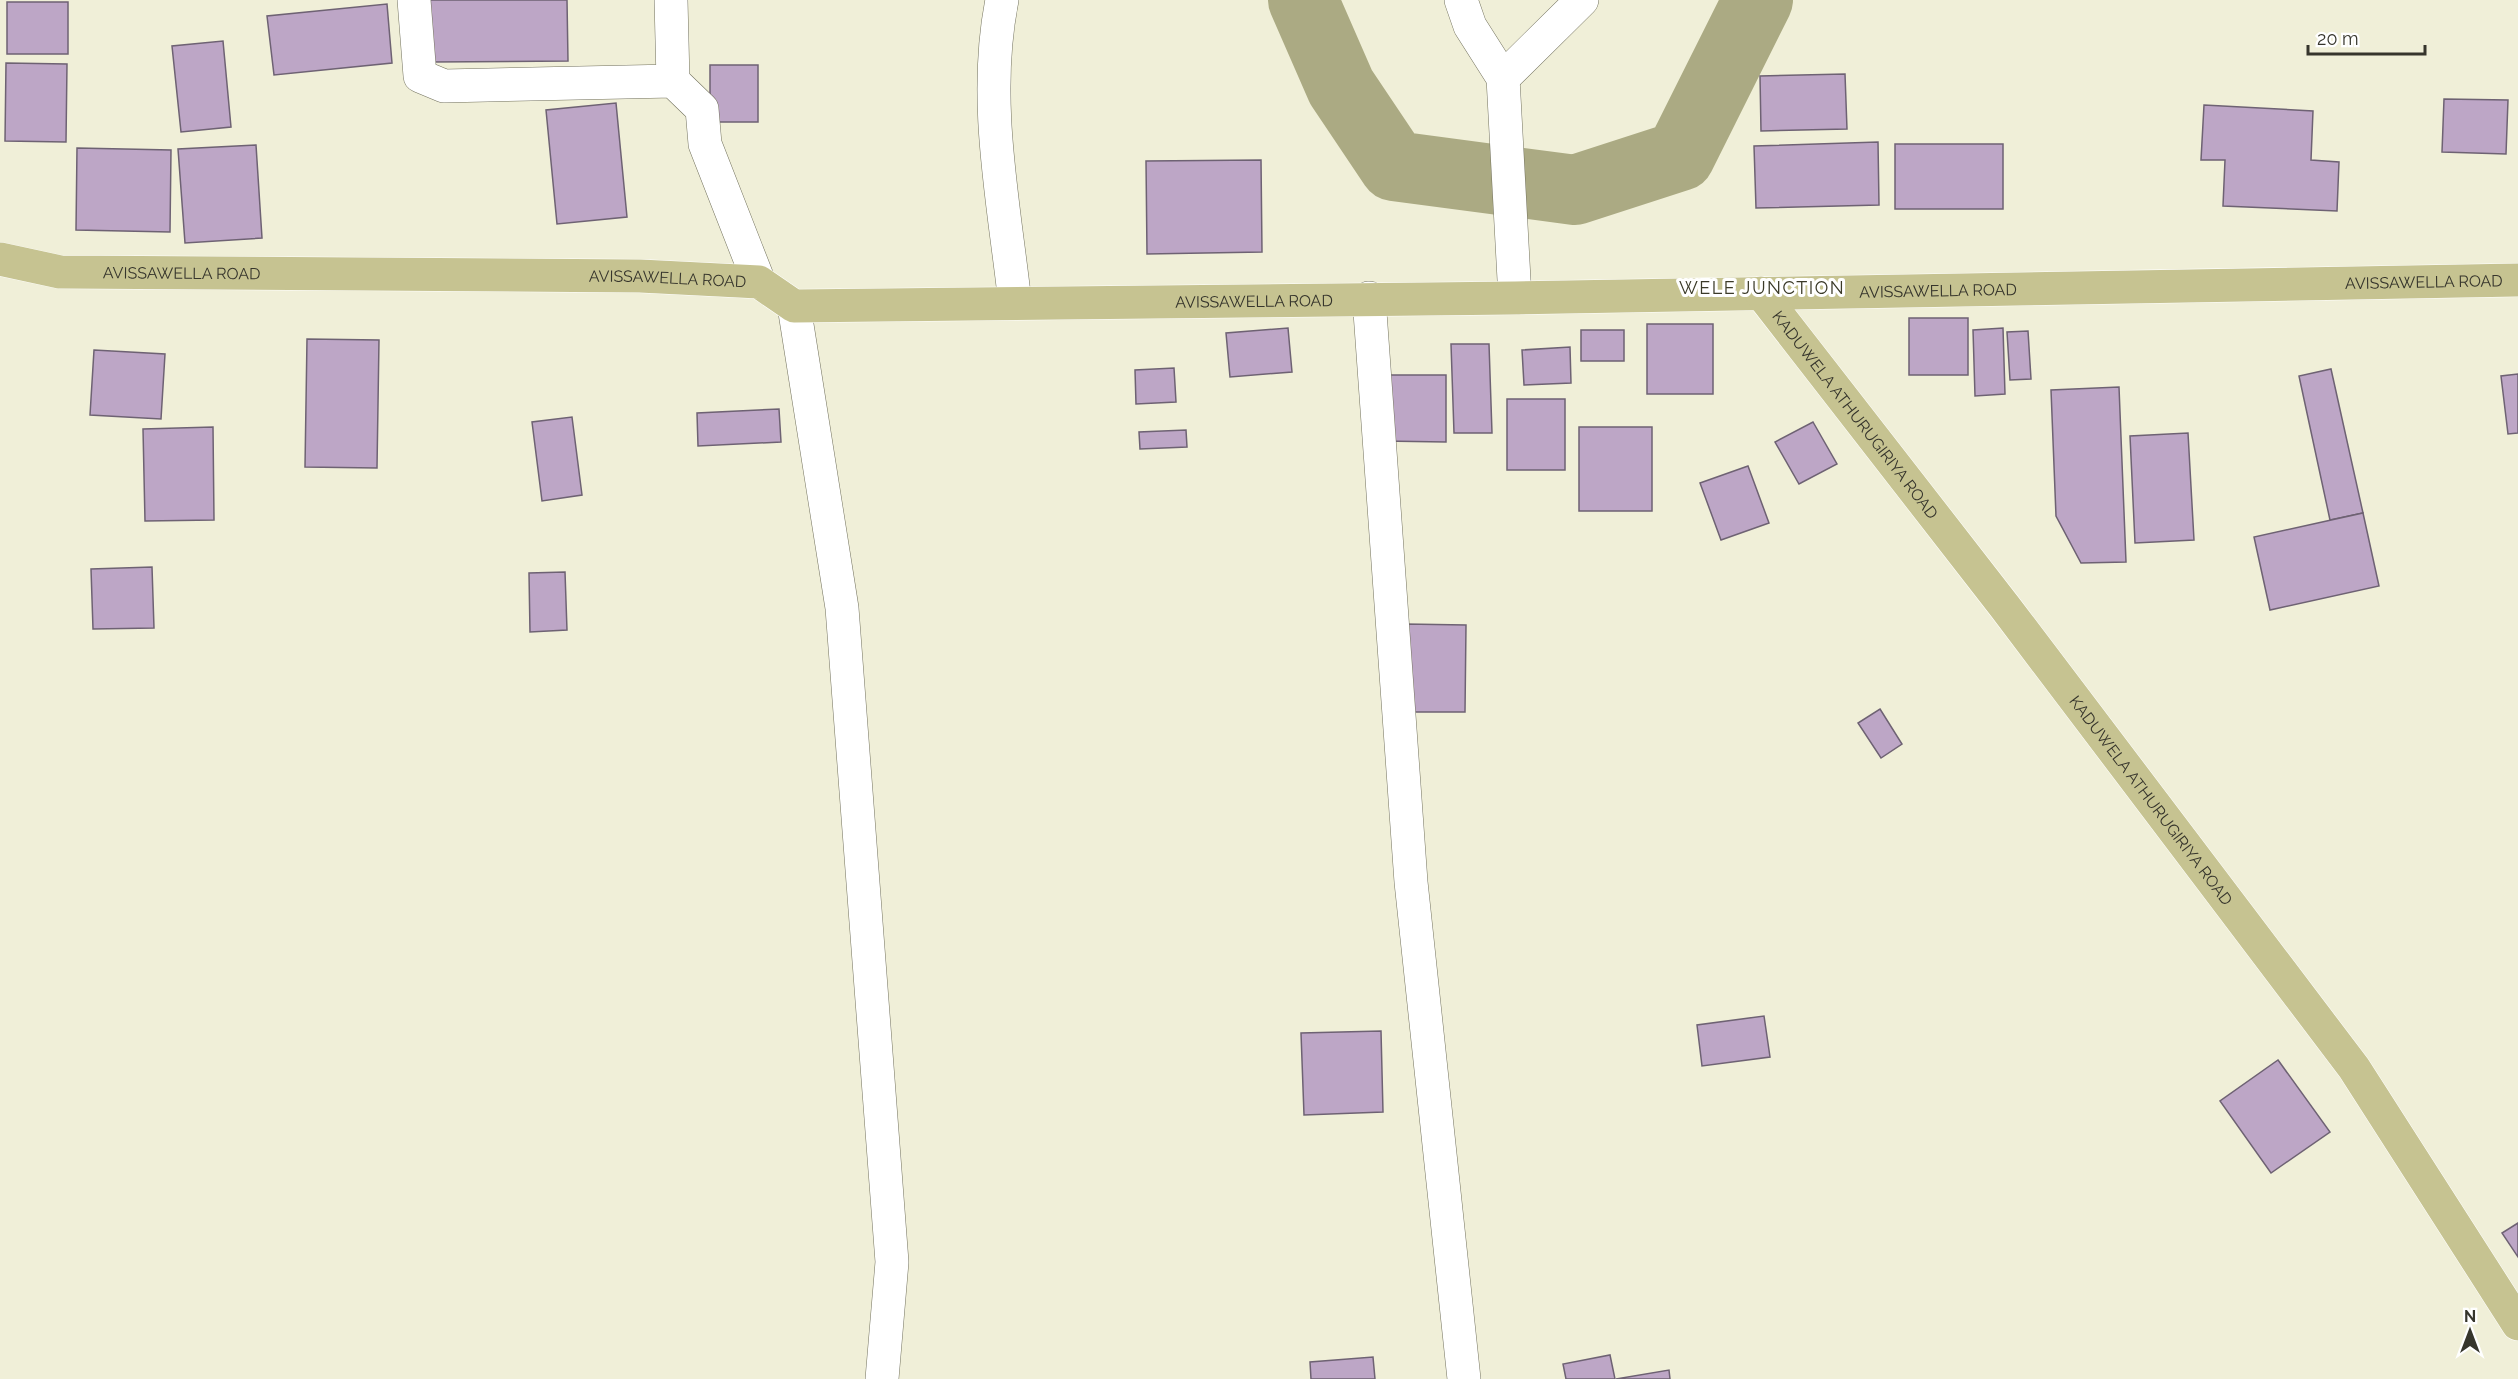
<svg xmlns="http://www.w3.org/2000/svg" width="2518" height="1379" font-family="Raleway,sans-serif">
<rect width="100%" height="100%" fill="#f0efd8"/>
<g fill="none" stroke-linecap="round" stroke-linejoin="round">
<polyline stroke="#abaa83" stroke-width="70" points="1303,0 1341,87 1394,166 1575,190 1680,156 1758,0"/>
</g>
<g fill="#bda6c6" stroke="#6e6273" stroke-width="1.5">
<polygon points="430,0 567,0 568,61 431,62"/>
<rect x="7" y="2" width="61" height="52"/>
<polygon points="387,4 392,63 274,75 267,16"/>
<polygon points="223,41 231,127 181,132 172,46"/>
<polygon points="6,63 67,64 66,142 5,141"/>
<rect x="710" y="65" width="48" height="57"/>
<polygon points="1845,74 1847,129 1761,131 1760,76"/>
<polygon points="2444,99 2508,100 2506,154 2442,152"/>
<polygon points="616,103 627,217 557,224 546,110"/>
<polygon points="2204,105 2313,111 2311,160 2339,162 2337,211 2223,206 2225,160 2201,160"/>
<polygon points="1878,142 1879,205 1756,208 1754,146"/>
<rect x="1895" y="144" width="108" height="65"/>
<polygon points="256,145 262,238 185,243 178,149"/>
<polygon points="77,148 171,150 170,232 76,230"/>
<polygon points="1261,160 1262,252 1147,254 1146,161"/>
<rect x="1909" y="318" width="59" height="57"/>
<rect x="1647" y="324" width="66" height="70"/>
<polygon points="1288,328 1292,372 1230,377 1226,333"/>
<polygon points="2003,328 2005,394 1975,396 1973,330"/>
<rect x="1581" y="330" width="43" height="31"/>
<polygon points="2028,331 2031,379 2010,380 2007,332"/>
<polygon points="307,339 379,340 377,468 305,467"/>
<polygon points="1451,344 1489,344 1492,433 1454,433"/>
<polygon points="1570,347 1571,383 1524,385 1522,350"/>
<polygon points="94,350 165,354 161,419 90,415"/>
<polygon points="1174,368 1176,402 1136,404 1135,370"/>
<polygon points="2331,369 2363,513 2330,520 2299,376"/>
<polygon points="2518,374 2518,433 2508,434 2501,376"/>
<polygon points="1383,375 1446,375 1446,442 1382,441"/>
<polygon points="2119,387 2126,562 2081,563 2056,516 2051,390"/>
<rect x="1507" y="399" width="58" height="71"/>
<polygon points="779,409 781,442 698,446 697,413"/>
<polygon points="572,417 582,495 542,501 532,422"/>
<polygon points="1813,422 1837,464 1799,484 1775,442"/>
<polygon points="213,427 214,520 145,521 143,429"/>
<rect x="1579" y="427" width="73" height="84"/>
<polygon points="1186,430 1187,447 1140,449 1139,432"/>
<polygon points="2188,433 2194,540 2135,543 2130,436"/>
<polygon points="1748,466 1769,523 1721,540 1700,483"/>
<polygon points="2363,513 2379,586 2270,610 2254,537"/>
<polygon points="152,567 154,628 93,629 91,569"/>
<polygon points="565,572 567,630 530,632 529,573"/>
<polygon points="1405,624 1466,625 1465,712 1404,712"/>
<polygon points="1880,709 1902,744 1881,758 1858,723"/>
<polygon points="1764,1016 1770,1057 1702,1066 1697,1025"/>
<polygon points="1381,1031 1383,1112 1304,1115 1301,1033"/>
<polygon points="2278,1060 2330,1132 2271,1173 2220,1101"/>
<polygon points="2518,1223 2518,1257 2502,1233"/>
<polygon points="1610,1355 1615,1379 1566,1379 1563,1364"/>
<polygon points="1373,1357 1375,1379 1311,1379 1310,1362"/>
<polygon points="1669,1370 1670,1379 1616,1379"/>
</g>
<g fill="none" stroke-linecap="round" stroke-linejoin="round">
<defs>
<g id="minor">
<polyline points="414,0 420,76 444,86 673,81 702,109 705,144 759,282"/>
<polyline points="671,0 673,81"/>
<path d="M1002,0C982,100 1004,203 1015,303"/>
<polyline points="1461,0 1470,26 1503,78 1515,298"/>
<polyline points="1503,78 1582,0"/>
<polyline points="1369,298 1411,882 1464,1379"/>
<polyline points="794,306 842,608 892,1262 882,1379"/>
</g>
<g id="primary">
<path id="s1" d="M0,259L60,272L640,276L759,282L794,306L1515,298L2518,280"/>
<path id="s2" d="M1761,293L2005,607L2354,1068L2518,1324"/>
</g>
</defs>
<use href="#minor" stroke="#73725e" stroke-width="34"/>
<use href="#primary" stroke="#fff" stroke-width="34"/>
<use href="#minor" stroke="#fff" stroke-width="33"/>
<use href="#primary" stroke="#c6c391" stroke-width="33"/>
</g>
<g text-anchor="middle" stroke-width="6" stroke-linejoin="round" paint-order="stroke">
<g font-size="16" fill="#36352c" stroke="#fff">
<text dy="6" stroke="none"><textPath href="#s1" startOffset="183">AVISSAWELLA ROAD</textPath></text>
<text dy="6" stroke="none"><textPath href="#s1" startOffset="669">AVISSAWELLA ROAD</textPath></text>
<text dy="6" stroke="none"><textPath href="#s1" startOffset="2433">AVISSAWELLA ROAD</textPath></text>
<text dy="6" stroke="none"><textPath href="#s1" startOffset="1947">AVISSAWELLA ROAD</textPath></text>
<text dy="6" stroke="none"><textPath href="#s1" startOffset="1263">AVISSAWELLA ROAD</textPath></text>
<text dy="6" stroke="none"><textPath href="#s2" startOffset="154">KADUWELA ATHURUGIRIYA ROAD</textPath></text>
<text dy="6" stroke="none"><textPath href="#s2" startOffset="640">KADUWELA ATHURUGIRIYA ROAD</textPath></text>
</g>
<g font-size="18" letter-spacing="1.5" fill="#3b3a28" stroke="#fff">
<text x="1762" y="294">WELE JUNCTION</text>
</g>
</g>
<g transform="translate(2470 1331)" stroke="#ffffff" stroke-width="4.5" paint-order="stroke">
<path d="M0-4.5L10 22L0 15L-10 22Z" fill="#36352c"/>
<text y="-9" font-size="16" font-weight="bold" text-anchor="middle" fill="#36352c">N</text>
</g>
<path d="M2308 45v9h117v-9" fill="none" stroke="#36352c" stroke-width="3"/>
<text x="2317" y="45" font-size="18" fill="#36352c" stroke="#ffffff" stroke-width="4.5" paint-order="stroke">20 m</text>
</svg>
